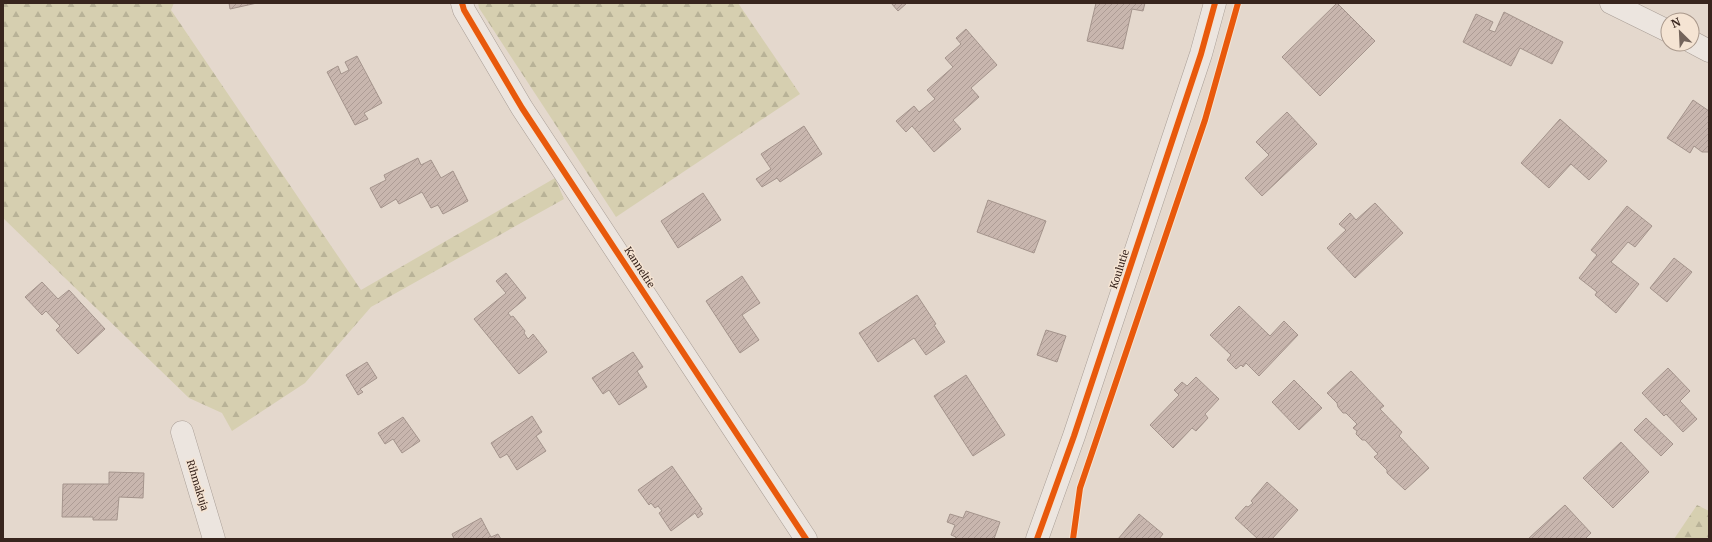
<svg xmlns="http://www.w3.org/2000/svg" width="1712" height="542" font-family="Merriweather,serif">
<defs>
<pattern id="forest-firs" width="22" height="20" patternUnits="userSpaceOnUse"><rect width="22" height="20" fill="#d6cfb0"/><path d="M5 1l3.5 6h-7zM16 11l3.5 6h-7z" fill="#b8b297"/></pattern>
<pattern id="building-hatch" width="6" height="6" patternUnits="userSpaceOnUse"><rect width="6" height="6" fill="#c8b6ae"/><path d="M-1 1l2-2M0 6l6-6M5 7l2-2" fill="none" stroke="#ad9c95"/></pattern>
</defs>
<rect width="100%" height="100%" fill="#e4d8cd"/>
<g fill="url(#forest-firs)">
<polygon points="3,3 174,3 171,10 361,290 555,178 564,199 371,307 305,383 232,431 222,413 189,398 3,218"/>
<polygon points="478,3 738,3 800,94 616,217 479,8"/>
<polygon points="1697,505 1709,511 1709,539 1674,539"/>
</g>
<g fill="url(#building-hatch)" stroke="#a4948c">
<polygon points="229,3 257,3 230,9"/>
<polygon points="891,3 907,3 898,11"/>
<polygon points="1096,3 1145,3 1143,11 1132,9 1123,49 1087,41"/>
<polygon points="1337,3 1375,41 1320,96 1282,57"/>
<polygon points="1504,12 1563,42 1552,64 1520,48 1511,66 1463,42 1476,14 1493,22 1489,30 1495,32"/>
<polygon points="966,29 997,65 971,88 979,97 953,120 961,129 934,152 912,126 906,132 896,121 914,106 919,112 935,99 927,90 953,67 945,58 961,44 956,38"/>
<polygon points="357,56 382,103 364,113 368,119 355,125 327,72 338,66 341,74 349,70 345,62"/>
<polygon points="1693,100 1709,111 1709,151 1708,152 1702,152 1694,146 1690,153 1667,138"/>
<polygon points="1287,112 1317,144 1262,196 1245,178 1269,155 1256,142"/>
<polygon points="1560,119 1607,161 1589,180 1571,164 1549,188 1521,163"/>
<polygon points="804,126 822,154 780,182 777,178 762,187 756,179 771,169 761,154"/>
<polygon points="418,158 421,165 431,160 441,178 453,171 468,201 443,214 438,205 431,208 422,192 399,204 396,199 381,208 370,188 386,180 384,175"/>
<polygon points="703,193 721,220 678,248 661,221"/>
<polygon points="988,200 1046,221 1034,253 977,232"/>
<polygon points="1375,203 1403,233 1355,278 1327,248 1346,230 1339,224 1350,213 1356,220"/>
<polygon points="1627,206 1652,226 1635,247 1628,242 1611,262 1639,284 1616,313 1595,295 1597,292 1579,278 1597,255 1591,250"/>
<polygon points="1674,258 1692,272 1667,302 1650,288"/>
<polygon points="506,273 526,298 508,313 511,317 513,316 525,331 524,333 528,339 533,334 547,352 519,374 474,319 506,293 496,281"/>
<polygon points="742,276 760,303 742,315 759,340 740,353 706,301"/>
<polygon points="42,282 58,299 69,290 105,329 78,354 56,330 60,326 46,311 42,315 25,297"/>
<polygon points="917,295 936,324 934,325 945,342 926,355 914,338 878,362 859,333"/>
<polygon points="1239,306 1270,336 1284,321 1298,335 1259,376 1246,363 1243,367 1241,365 1236,369 1227,360 1231,355 1210,335"/>
<polygon points="1046,330 1066,336 1057,362 1037,355"/>
<polygon points="633,352 643,367 637,371 647,387 619,405 609,390 603,394 592,378"/>
<polygon points="367,362 377,378 360,389 363,392 358,395 346,375"/>
<polygon points="1668,368 1690,391 1680,401 1697,419 1683,432 1666,414 1664,416 1642,393"/>
<polygon points="1351,371 1384,406 1380,409 1402,432 1399,436 1429,468 1405,490 1387,473 1387,470 1374,457 1378,454 1365,440 1362,440 1356,434 1357,431 1353,428 1357,424 1346,413 1343,413 1338,407 1337,403 1327,393"/>
<polygon points="966,375 1005,435 973,456 934,396"/>
<polygon points="1196,377 1219,399 1205,414 1208,418 1196,431 1192,428 1173,448 1150,425 1179,395 1174,390 1182,382 1187,386"/>
<polygon points="1294,380 1322,408 1299,430 1272,402"/>
<polygon points="532,416 542,432 536,436 546,451 517,470 507,454 500,458 491,443"/>
<polygon points="403,417 420,441 402,453 393,439 385,444 378,433"/>
<polygon points="1646,418 1673,444 1661,456 1634,430"/>
<polygon points="1621,442 1649,472 1613,508 1583,478"/>
<polygon points="672,466 702,509 700,510 703,514 698,518 695,513 671,531 659,513 662,511 658,506 655,508 651,503 649,505 638,490"/>
<polygon points="109,472 144,473 143,498 119,497 117,520 93,520 93,517 62,517 63,484 109,484"/>
<polygon points="1267,482 1298,510 1272,539 1258,539 1235,518 1246,506 1248,507 1253,503 1251,501"/>
<polygon points="1565,505 1591,533 1585,539 1528,539"/>
<polygon points="966,511 1000,522 994,539 955,539 956,537 951,535 955,525 947,522 950,514 963,518"/>
<polygon points="1139,514 1163,534 1159,539 1118,539"/>
<polygon points="481,518 491,537 498,534 501,539 454,539 452,534"/>
</g>
<g fill="none" stroke-linecap="round" stroke-linejoin="round">
<defs>
<g id="street">
<polyline points="462,3 464,10 522,108 806,539"/>
<polyline points="1611,3 1668,31"/>
<polyline points="1692,42 1709,51"/>
<polyline points="182,432 214,539"/>
<polyline points="1037,539 1074,436 1201,54 1215,3"/>
</g>
</defs>
<use href="#street" stroke="#a99e96" stroke-width="23"/>
<use href="#street" stroke="#ece5df" stroke-width="22"/>
<defs>
<g id="cycleway">
<polyline points="462,3 464,10 522,108 806,539"/>
<polyline points="1037,539 1074,436 1201,54 1215,3"/>
<polyline points="1073,539 1080,488 1205,120 1238,3"/>
</g>
</defs>
<use href="#cycleway" stroke="#f5e4d3" stroke-width="8"/>
<use href="#cycleway" stroke="#e8590c" stroke-width="6"/>
</g>
<g text-anchor="middle" stroke-width="3" stroke-linejoin="round" paint-order="stroke">
<g font-size="10" fill="#38251e" stroke="#f5e4d3">
<text transform="translate(640 267) rotate(57)" y="4">Kanneltie</text>
<text transform="translate(1119 269) rotate(-72)" y="4">Koulutie</text>
<text transform="translate(198 485) rotate(73)" y="4">Rihmakuja</text>
</g>
</g>
<rect width="1712" height="542" fill="none" stroke="#38251e" stroke-width="8"/>
<g transform="translate(1680 32) rotate(336)"><circle r="19" fill="#f5e4d3" stroke="#a9988b"/>
<path d="M0-3L7 15L0 10L-7 15Z" fill="#74645b"/>
<text y="-6" font-size="11" font-weight="bold" text-anchor="middle" fill="#38251e">N</text>
</g>
</svg>
